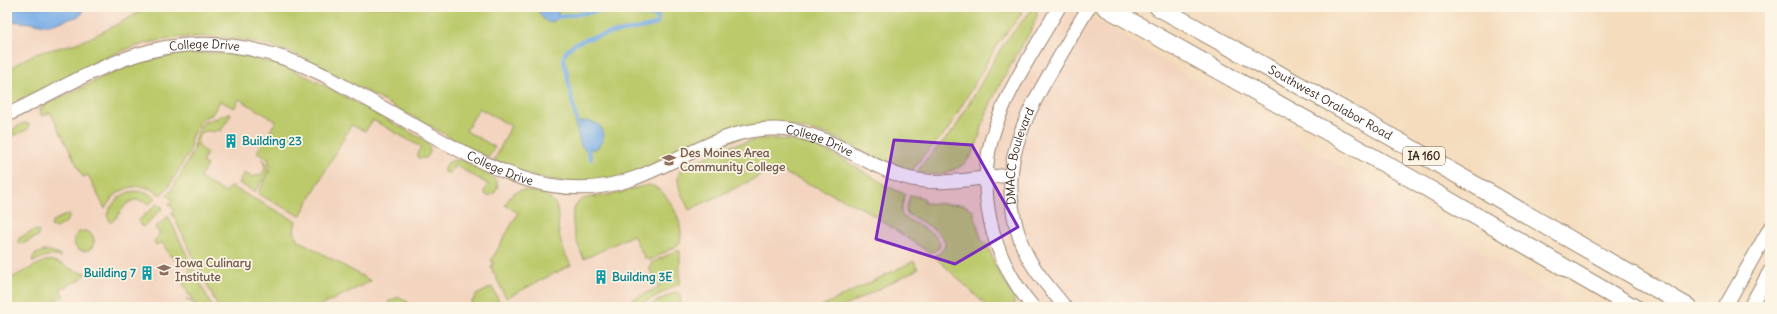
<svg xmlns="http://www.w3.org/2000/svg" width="1777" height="314" font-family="Delius,sans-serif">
<rect width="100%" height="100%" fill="#fcf5e5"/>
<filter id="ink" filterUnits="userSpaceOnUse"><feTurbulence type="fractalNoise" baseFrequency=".025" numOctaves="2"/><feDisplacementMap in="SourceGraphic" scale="8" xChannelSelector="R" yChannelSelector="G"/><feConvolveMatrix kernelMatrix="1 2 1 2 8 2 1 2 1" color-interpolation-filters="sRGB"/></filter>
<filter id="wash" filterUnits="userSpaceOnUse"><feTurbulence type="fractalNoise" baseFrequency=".012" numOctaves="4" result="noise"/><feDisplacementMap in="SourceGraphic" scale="16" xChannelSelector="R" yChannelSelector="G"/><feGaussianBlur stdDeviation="0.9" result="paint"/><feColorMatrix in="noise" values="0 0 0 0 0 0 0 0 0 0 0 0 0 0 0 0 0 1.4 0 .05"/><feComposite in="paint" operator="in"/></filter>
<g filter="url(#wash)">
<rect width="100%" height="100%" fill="#f4dcbd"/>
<polygon fill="#f3d4bf" points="7,7 1074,7 1575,307 7,307"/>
<g fill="#bcca6c" stroke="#7c7a45">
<path d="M148,7H1016L1020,10L1022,13L997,45L947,131L923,156L911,172L888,164L847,143L829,135L782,124L633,174L585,184L537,178L494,161L511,126L479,108L466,131L495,147L488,158L311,61C252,34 183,28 122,51C83,66 45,88 7,106V72C33,48 53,52 82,41C105,32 127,19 148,7Z"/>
<path d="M1034,7H1036L1037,15L1033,27C1018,53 1002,78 990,105C982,122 980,142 970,157C964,166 956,169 947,172V174L930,175L917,172L928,157L954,130L1004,43Z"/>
<path d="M187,53H222L243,56L286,67L320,83L424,140L429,146L430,153L426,158H418L417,154L421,147L373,120L365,131L351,125L300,216L258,194L271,168L268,159L257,152L276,121L239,99L234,108L220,101L211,116L208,115L206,118L204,116L191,137L190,151L168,188L160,195C140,178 115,188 105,209L88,175L83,177L50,112L42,117L40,109C49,101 62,97 73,92C110,73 145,58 187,53Z"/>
<path d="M228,112L231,114L221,131L217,130L214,132C200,127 189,142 207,153L202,162L207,165L200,178L226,193L230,186L296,221L294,231L298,240L371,281L318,307H218L172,213L174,210L169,204L173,201L167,195L171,191L194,150L195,137L205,120L208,122L209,119L212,121L213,118L216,119L221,115H227Z"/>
<polygon points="24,123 29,124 28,129 11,137 7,136 8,132"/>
<path d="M760,139C802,137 829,150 864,172C878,180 890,189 905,194L901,212L902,216L933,234L940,242L939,248L930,253L867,211L830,193L775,169L689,210C684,198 672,181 682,168L729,146Z"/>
<polygon points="263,159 268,164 268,172 255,192 239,183 244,173 253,177 262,174 265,169"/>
<polygon points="456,160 462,160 492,177 496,180 498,186 494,194 487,196 484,192 488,184 455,165 450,173 444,172 444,168 449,162"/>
<path d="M648,185C667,185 689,230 678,245L649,261L648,258L645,259L633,235L584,259C577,245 561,204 587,198C595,196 605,196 614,194C626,192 636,187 648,185Z"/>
<path d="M523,190C532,192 546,193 552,200C561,209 557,222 559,233C561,245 565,255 571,265L506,298L491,267L494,262L491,261L518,213L505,205C510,196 513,191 523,190Z"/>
<path d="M135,191L147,193L156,198L149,204C126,192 124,211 111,223L107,215C112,203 121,192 135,191Z"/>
<path d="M910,195L924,198V203L964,205L973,210L982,242L987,243L995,265L1014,298V307H988L934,256C966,241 920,221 907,214L906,210Z"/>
<polygon points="158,203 163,208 143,227 138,221"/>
<polygon points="68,214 70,216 66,222 56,228 51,226 53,221"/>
<polygon points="168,216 212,307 201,307 186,299 192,300 193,297 189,295 183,284 191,269 170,256 162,242 156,245 153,241 160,234 155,228"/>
<polygon points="35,230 39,232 38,236 22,244 18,243 19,238"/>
<circle cx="84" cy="241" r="10"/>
<path d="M44,251H51L61,256L60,257C50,254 42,257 33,262L32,259L36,254Z"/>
<polygon points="676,251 680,251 680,282 679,284 635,307 618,307 659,287 649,268 652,266 651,263"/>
<path d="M45,261C61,258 71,274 87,273L80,280L60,289L64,296L49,303L51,307H7V280Z"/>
<polygon points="914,261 918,269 843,307 820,307"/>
<polygon points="492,287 499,301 486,307 469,307 476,295"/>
<polygon points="675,292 680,294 681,307 646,307"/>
<polygon points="398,297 408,302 405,307 391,307 388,302"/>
</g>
<g fill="#79aee7" stroke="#5a6c82">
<polygon points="7,7 83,7 82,14 79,16 50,25 11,21 7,19"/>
<path d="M536,7H557L559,17C546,30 542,16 536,7Z"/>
<polygon points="588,121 598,124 603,131 603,141 596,149 584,149 581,146 575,123"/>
</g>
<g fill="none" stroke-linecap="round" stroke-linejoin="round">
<g stroke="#79aee7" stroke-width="4">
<path d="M554,15L559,17L598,11H616L658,16L657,24C637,32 565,33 564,58C564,65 567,72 568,79C571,95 573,112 579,126"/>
<polyline points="586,144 591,159"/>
</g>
</g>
</g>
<g filter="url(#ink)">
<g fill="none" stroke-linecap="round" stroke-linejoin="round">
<defs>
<g id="minor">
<path id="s1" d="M7,115C49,95 92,69 136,55C202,34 264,45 324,75C357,94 391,112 424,131C490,167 554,206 632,179C681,162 723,127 777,129C825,131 858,161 901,176C936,188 975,178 1011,175"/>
<path d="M1033,307C990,256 973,185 997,122C1012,82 1038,44 1059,7"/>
<path id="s2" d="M1065,307C1049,287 1030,267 1021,242C997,175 1018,127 1052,70C1064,49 1076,28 1089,7"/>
<polyline points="1725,307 1770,228"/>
<polyline points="1750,307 1770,271"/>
</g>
<g id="major">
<polyline points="1105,7 1410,178 1633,307"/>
<path id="s3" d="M1158,7L1367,123L1688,307"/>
</g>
</defs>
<use href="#minor" stroke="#98836e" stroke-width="15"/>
<use href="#major" stroke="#98836e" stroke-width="19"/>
<use href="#minor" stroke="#fff" stroke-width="13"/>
<use href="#major" stroke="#fff" stroke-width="17"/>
</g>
</g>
<path fill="#7b2cbf" fill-opacity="0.2" stroke="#7b2cbf" stroke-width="3" stroke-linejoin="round" d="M894,140L972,145L1018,227L955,264L876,239Z"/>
<defs>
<symbol id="building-bare" viewBox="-9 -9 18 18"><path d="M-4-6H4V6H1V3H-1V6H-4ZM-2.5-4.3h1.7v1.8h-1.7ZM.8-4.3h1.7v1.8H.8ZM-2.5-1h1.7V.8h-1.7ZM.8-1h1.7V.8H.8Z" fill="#0f9aa8" stroke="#fcf5e5" stroke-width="2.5" paint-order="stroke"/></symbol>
<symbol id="university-bare" viewBox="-9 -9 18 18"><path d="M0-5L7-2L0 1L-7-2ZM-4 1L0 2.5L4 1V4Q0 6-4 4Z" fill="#8d6e63" stroke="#fcf5e5" stroke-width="2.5" paint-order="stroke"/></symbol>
</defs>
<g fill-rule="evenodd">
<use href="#building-bare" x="221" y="131" width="20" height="20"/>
<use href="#university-bare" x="659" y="150" width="20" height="20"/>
<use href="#university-bare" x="154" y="260" width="20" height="20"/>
<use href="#building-bare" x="137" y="263" width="20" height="20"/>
<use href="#building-bare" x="591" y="267" width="20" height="20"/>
</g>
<g text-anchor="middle" stroke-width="3.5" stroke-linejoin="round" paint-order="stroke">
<rect fill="#fcf5e5" stroke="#75675a" stroke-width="1" x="1403" y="147" width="42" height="18" rx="3"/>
<g font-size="11" font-weight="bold" fill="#3b2a1e">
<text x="1424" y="160">IA 160</text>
</g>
<g font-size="12" fill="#3b2a1e" stroke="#fcf5e5">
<text dy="4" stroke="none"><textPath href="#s1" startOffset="212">College Drive</textPath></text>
<text dy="4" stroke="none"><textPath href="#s3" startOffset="197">Southwest Oralabor Road</textPath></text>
<text dy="4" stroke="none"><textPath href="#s1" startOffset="871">College Drive</textPath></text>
<text dy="4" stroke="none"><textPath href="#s2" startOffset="167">DMACC Boulevard</textPath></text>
<text dy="4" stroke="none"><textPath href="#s1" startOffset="536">College Drive</textPath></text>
</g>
<g font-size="12" font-weight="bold" fill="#0d838f" stroke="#fcf5e5" text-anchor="start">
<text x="242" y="145">Building 23</text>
<text x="136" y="277" text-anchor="end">Building 7</text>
<text x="612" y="281">Building 3E</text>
</g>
<g font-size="12" font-weight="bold" fill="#785e54" stroke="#fcf5e5" text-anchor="start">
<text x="680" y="157">Des Moines Area<tspan x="680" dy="14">Community College</tspan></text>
<text x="175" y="267">Iowa Culinary<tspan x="175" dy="14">Institute</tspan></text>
</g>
</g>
<rect width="1777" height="314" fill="none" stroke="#fcf5e5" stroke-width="24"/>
</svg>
